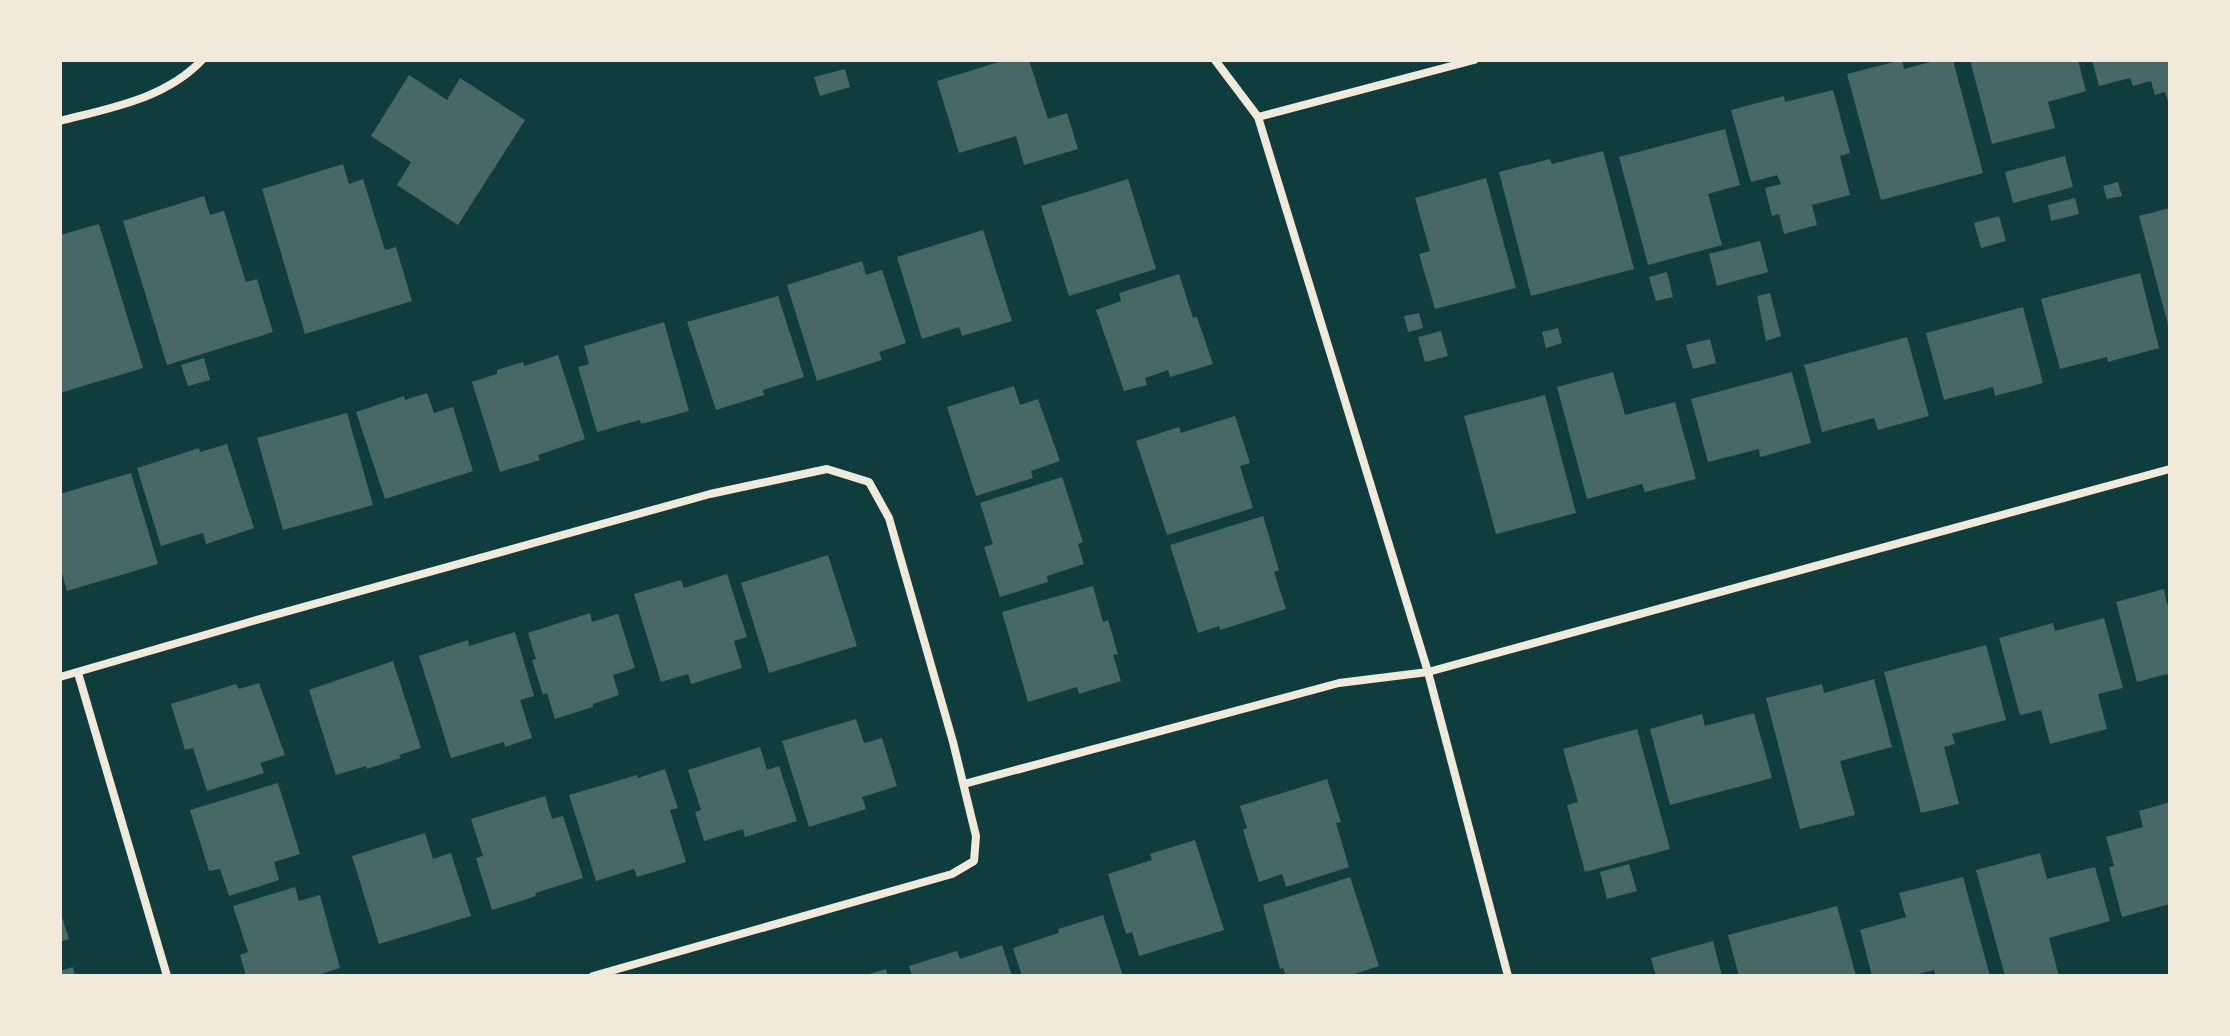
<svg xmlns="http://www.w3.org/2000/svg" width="2230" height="1036" font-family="Commissioner,sans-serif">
<rect width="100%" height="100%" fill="#0f3d3e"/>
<g fill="#486865">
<polygon points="1005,60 1029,60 1048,119 1067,113 1078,149 1024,165 1016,136 959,153 937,81"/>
<polygon points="1902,60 1904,69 1938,60 1953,60 1983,173 1881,200 1847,74"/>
<polygon points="1970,60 2078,60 2086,91 2048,102 2055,128 1992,144"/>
<polygon points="2092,60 2170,60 2170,107 2165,92 2155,95 2151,81 2133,86 2130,78 2099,86"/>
<polygon points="845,69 850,87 820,96 814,77"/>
<polygon points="409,75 447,100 460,78 525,120 458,225 397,185 411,162 371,136"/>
<polygon points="1833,90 1850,153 1840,156 1850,195 1812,205 1817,225 1784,234 1779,214 1772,216 1765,188 1781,184 1777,175 1751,182 1731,110 1784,96 1785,102"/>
<polygon points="1725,129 1740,185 1708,194 1722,245 1648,265 1619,157"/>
<polygon points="1603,151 1634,269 1531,296 1499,172 1550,159 1552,164"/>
<polygon points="2065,156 2073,187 2013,203 2005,172"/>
<polygon points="343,164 349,184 363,179 385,250 396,247 412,301 305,334 262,189"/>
<polygon points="1486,178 1516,288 1435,309 1419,254 1430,251 1415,198"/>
<polygon points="1128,179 1156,269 1069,296 1041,206"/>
<polygon points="2118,182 2122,196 2107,199 2103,186"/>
<polygon points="204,196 210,215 224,211 246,282 257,279 273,332 167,365 123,221"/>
<polygon points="2075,198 2079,214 2051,221 2048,205"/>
<polygon points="2170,208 2170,327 2169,328 2139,216"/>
<polygon points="1999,216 2006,241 1981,248 1974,223"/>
<polygon points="99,224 143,368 60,393 60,235"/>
<polygon points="983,230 1012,321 962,336 959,327 922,339 897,257"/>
<polygon points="1760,241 1768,272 1717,286 1709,254"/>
<polygon points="862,261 866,275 882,270 906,343 879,352 882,360 817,381 787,285"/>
<polygon points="1667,272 1673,297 1656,301 1649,277"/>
<polygon points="2140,273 2159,348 2108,362 2107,357 2060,369 2041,299"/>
<polygon points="1179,274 1193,318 1197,317 1213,364 1170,377 1168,370 1145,378 1147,385 1124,391 1096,310 1121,301 1119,293"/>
<polygon points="1770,293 1781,336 1766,341 1757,296"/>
<polygon points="778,296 804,377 763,390 764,395 716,410 687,322"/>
<polygon points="2023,307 2043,383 1995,396 1993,387 1944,400 1926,333"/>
<polygon points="1419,313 1423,328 1408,332 1404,316"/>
<polygon points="664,322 689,411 641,424 640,420 597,432 578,367 589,364 584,346"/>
<polygon points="1558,328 1562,343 1546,348 1542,332"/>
<polygon points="1441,331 1448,356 1425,362 1418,337"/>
<polygon points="1907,337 1929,416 1878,430 1874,418 1822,432 1804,365"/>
<polygon points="1710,339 1716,363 1693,369 1686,345"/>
<polygon points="558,355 585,439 538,455 540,460 500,472 472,382 497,374 497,370 523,362 524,366"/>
<polygon points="204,358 210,380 188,386 181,365"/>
<polygon points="1613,372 1625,415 1675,402 1696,479 1645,492 1642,484 1587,499 1557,387"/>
<polygon points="1792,372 1811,443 1760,457 1759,449 1708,462 1691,399"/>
<polygon points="1014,386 1020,405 1038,399 1060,461 1031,471 1033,478 976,496 947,407"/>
<polygon points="427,393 434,413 453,407 473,471 385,499 356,412 404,396 405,400"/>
<polygon points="1545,395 1576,513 1496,534 1464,416"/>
<polygon points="347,413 373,505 283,530 257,438"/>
<polygon points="1235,416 1250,463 1240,466 1253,508 1167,535 1136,441 1179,427 1181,433"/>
<polygon points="227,444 254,528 206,544 203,533 161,546 137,468 199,448 200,452"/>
<polygon points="131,473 158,564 67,591 60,566 60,494"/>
<polygon points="1062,477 1083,542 1078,544 1084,564 1047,576 1048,582 1000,597 984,547 993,544 980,503"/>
<polygon points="1263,516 1279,570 1274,572 1286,609 1220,630 1219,626 1198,633 1170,545"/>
<polygon points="828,555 857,646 769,673 741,583"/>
<polygon points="727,574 747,637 734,641 742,668 691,684 688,674 661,682 634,594 681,580 684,588"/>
<polygon points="1093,586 1103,622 1108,620 1118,654 1113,655 1121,681 1079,694 1077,687 1028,702 1002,612"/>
<polygon points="2164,589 2167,604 2170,603 2170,680 2167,674 2137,682 2116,602"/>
<polygon points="590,613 592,622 618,614 635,668 613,675 619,695 593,704 593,707 555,719 547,693 543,695 532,660 536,659 528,633"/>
<polygon points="2104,618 2123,688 2098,694 2107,729 2050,744 2041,710 2020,715 1999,638 2053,623 2055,631"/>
<polygon points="515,632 534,696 520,700 532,738 505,747 504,742 451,758 419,656 468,640 469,646"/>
<polygon points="1986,645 2006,720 1952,734 1955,744 1944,747 1959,804 1921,813 1884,672"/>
<polygon points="393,661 421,748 399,755 401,758 367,769 366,766 336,775 309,690"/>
<polygon points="1874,679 1892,747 1840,761 1855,815 1800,829 1766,698 1822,684 1824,693"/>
<polygon points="259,683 285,755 260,763 264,773 207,791 193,748 185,750 171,704 236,684 239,689"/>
<polygon points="1754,713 1772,778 1670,805 1650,729 1702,714 1705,726"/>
<polygon points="856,719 864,743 882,738 897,786 862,797 866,809 809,827 782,741"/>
<polygon points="1637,729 1670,849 1585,872 1567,805 1578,802 1563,749"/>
<polygon points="760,747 767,770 779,766 797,821 745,837 743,829 704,841 695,812 701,810 688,770"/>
<polygon points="665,769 678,808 670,810 686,862 637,877 634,869 596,881 569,795 637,775 638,778"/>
<polygon points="1327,779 1341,822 1336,823 1349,867 1286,887 1282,874 1259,882 1243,830 1247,828 1240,806"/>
<polygon points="278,783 300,854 274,862 279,880 229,896 220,869 209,871 190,810"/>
<polygon points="545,796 552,819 563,816 583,878 535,893 536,896 492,910 476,858 483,856 471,819"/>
<polygon points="2170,802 2170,904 2122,917 2109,867 2114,866 2106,837 2143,827 2139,811"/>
<polygon points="425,833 433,859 451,853 471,916 379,944 352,856"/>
<polygon points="1195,840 1224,930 1139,956 1132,932 1126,934 1108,874 1152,860 1150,854"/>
<polygon points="2040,853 2047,879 2095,867 2110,921 2049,938 2059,976 2005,976 1976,870"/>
<polygon points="1629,864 1637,891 1607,899 1600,872"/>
<polygon points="1350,877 1379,966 1348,976 1286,976 1283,968 1280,969 1263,905"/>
<polygon points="1963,877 1990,976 1936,976 1934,970 1911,976 1872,976 1860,930 1906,917 1899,893"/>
<polygon points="295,887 299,901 320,895 340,968 314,976 246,976 240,955 248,952 233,906"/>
<polygon points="1837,906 1856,976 1739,976 1728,935"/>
<polygon points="60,911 69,939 60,942"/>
<polygon points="1103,915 1123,976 1022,976 1013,948 1059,933 1058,929"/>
<polygon points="1713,941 1722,976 1656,976 1651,958"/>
<polygon points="1002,945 1012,976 912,976 909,966 957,951 960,959"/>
<polygon points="73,967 75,976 60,976 60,971"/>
<polygon points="886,969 888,976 866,976 866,975"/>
</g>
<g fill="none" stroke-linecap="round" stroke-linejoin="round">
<g stroke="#f1e9da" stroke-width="8">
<polyline points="1215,60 1258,117 1428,672 1508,976"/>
<polyline points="1258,117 1474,60"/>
<path d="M60,121C110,108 165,99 202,60"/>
<polyline points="78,673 167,976"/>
<polyline points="60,677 253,621 710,494 827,469 869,482 889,518 953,742 976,836 974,861 952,874 593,976"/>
<polyline points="964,784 1339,683 1428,672 2170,469"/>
</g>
</g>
<rect width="2230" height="1036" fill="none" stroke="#f1e9da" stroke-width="124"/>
</svg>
